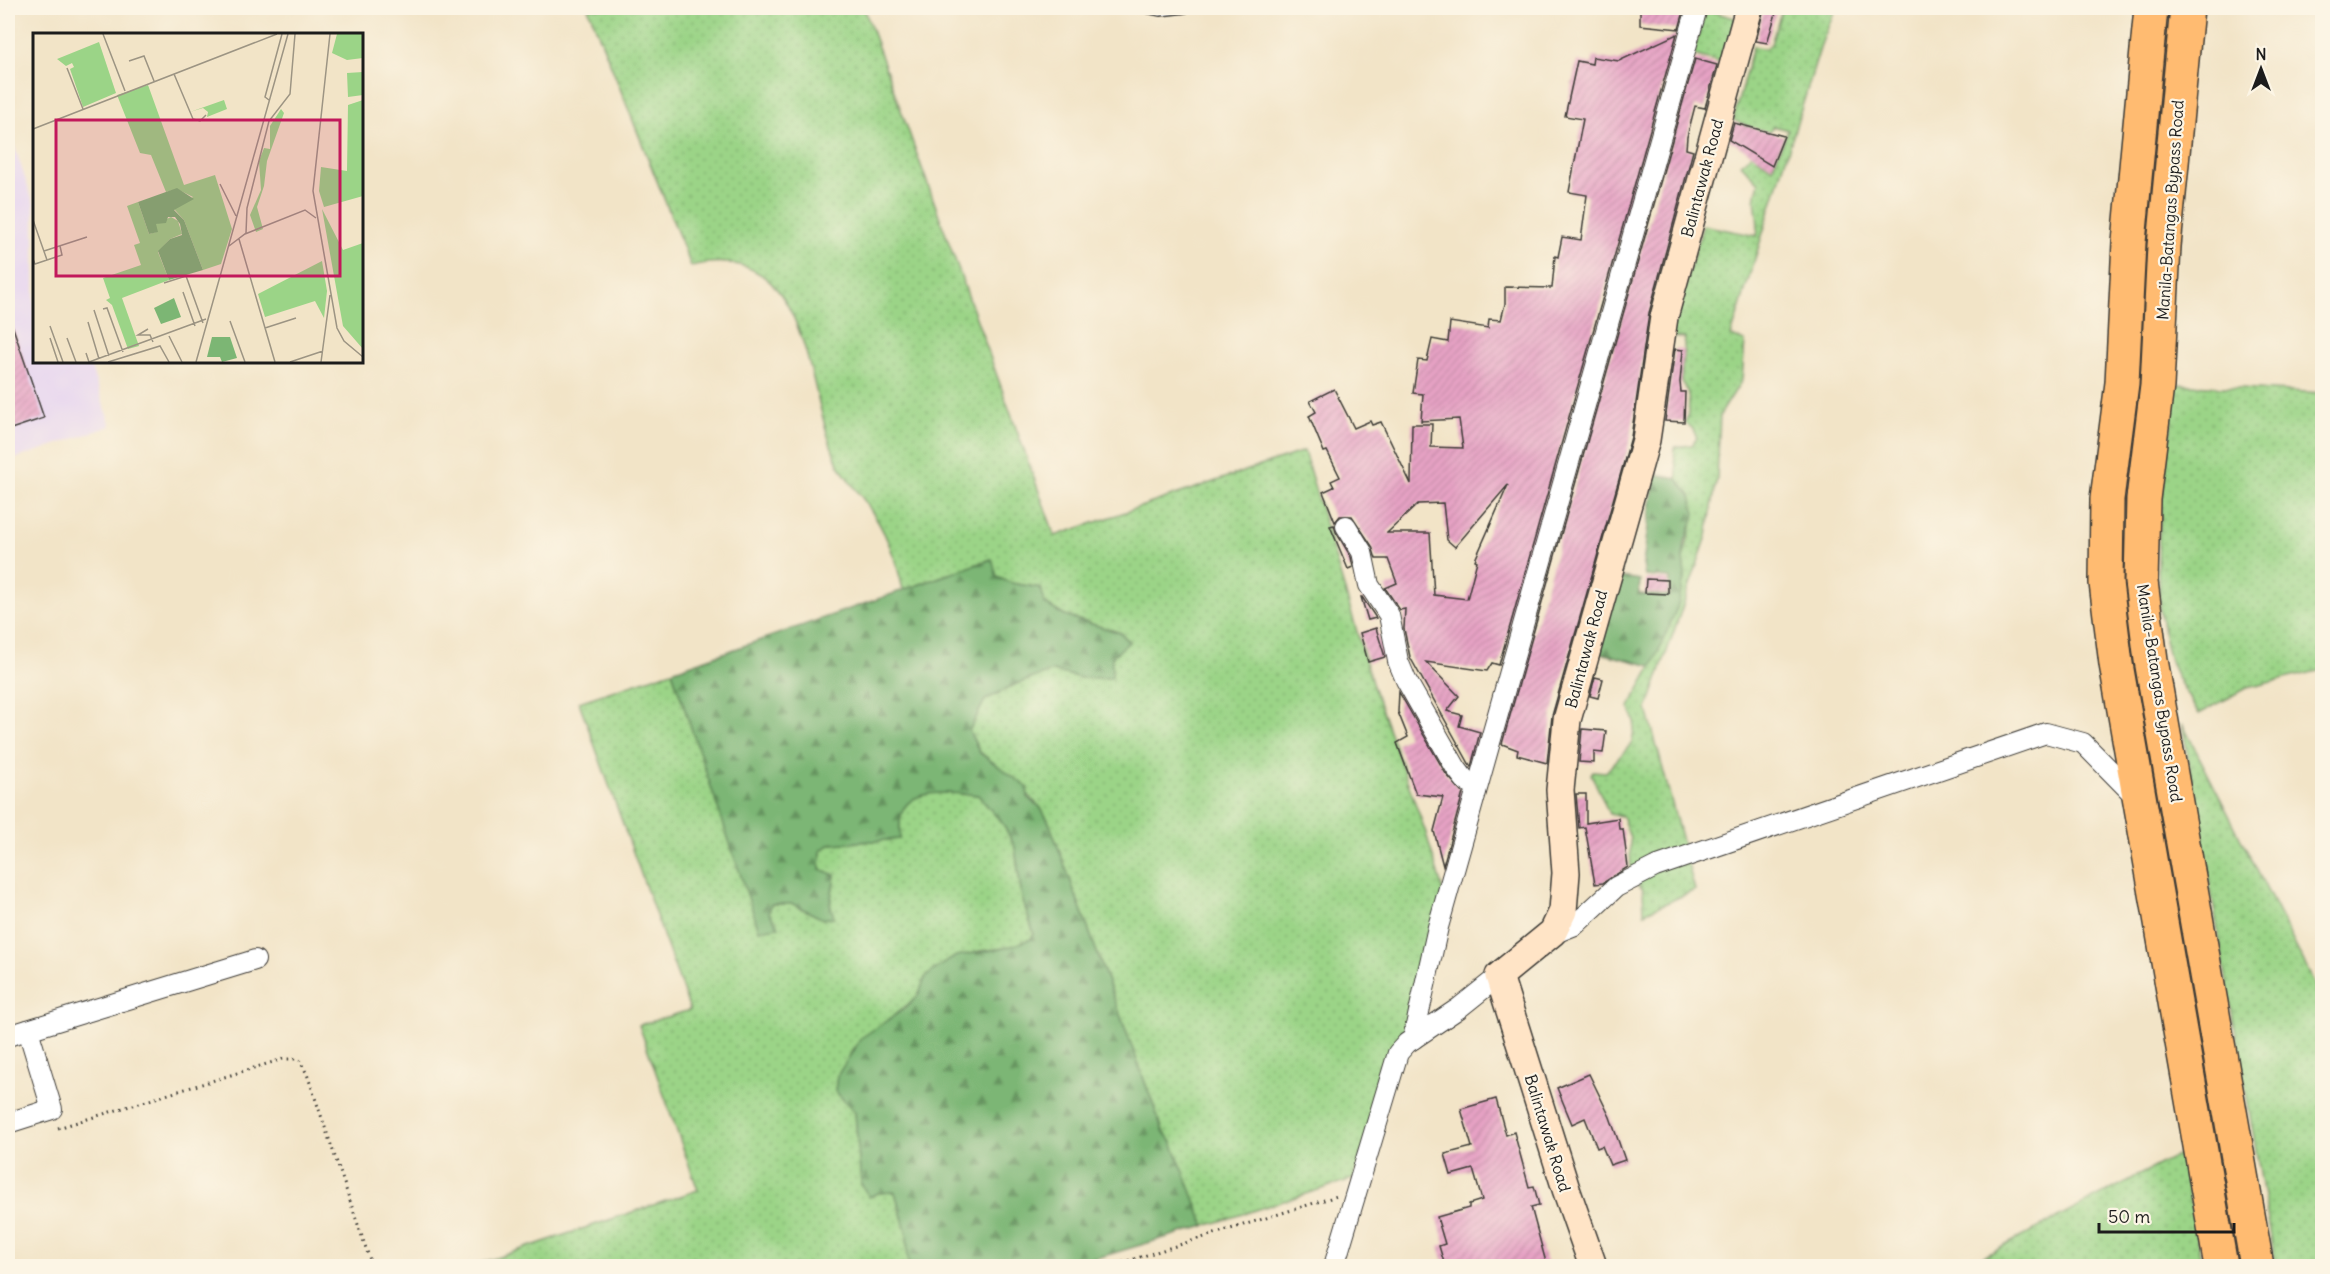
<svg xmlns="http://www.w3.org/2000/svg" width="2330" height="1274" font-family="Delius,sans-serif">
<defs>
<pattern id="grass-dots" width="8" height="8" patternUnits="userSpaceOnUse" patternTransform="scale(1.5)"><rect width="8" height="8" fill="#9bd487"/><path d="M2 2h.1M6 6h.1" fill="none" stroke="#85b574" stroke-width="1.8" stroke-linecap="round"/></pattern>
<pattern id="forest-firs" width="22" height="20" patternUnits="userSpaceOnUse" patternTransform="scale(1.5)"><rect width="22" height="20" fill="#7cb674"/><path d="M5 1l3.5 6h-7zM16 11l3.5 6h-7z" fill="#65935e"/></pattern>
<pattern id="building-hatch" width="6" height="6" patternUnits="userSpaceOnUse" patternTransform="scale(1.5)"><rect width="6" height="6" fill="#e6a2c4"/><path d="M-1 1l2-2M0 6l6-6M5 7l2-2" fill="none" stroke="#c58ba8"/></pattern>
</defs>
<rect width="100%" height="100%" fill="#fcf5e5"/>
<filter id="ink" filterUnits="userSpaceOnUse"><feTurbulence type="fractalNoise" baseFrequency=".0167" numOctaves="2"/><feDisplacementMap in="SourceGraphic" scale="12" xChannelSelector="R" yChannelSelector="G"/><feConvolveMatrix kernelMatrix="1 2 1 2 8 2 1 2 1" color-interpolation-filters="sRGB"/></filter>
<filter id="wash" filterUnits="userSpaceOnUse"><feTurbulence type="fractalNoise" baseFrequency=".008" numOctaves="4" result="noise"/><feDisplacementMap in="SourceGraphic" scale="24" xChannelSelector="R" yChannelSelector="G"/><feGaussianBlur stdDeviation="1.35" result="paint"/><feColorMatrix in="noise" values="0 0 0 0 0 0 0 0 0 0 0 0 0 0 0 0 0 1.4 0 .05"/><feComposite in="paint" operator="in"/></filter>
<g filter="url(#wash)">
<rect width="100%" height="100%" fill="#f2e4c7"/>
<polygon fill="#e5d3f1" points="8,127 34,205 34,362 89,362 111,426 8,461"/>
<g fill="url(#grass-dots)" stroke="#5c7852" stroke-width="1.5" fill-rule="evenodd">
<path d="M588,8H864L1055,536L1304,451L1372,683L1426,833L1443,891L1406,1039L1353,1179L1205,1226L1163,1131L1048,820L1040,807L999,767L980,752L969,731L985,700L1016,684L1053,671L1081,678L1129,642L1121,633L1065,616L1045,604L1041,588L1011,583L997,577L991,559L903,590C897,561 885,530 868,506C859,492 846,479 839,465C803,391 814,237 691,266Z"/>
<path d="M1782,8H1836L1822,42L1731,336L1745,341L1742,380L1720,415L1717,478L1707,536L1647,709L1695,890L1644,913L1643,889L1631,879L1630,838L1622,816L1609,814C1603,799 1598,788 1591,774L1593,771L1606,772L1632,743L1635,721L1629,707L1652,666L1685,575L1683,559L1691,528V496L1677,479C1678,468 1672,457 1675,447L1692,445L1697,438L1692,428L1685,423C1690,409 1691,393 1681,380L1685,338L1669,337L1703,225L1757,236C1761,213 1750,206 1759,183L1741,164L1750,156L1757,130L1733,120L1753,46L1765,49L1771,44ZM1773,126L1788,130L1772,168L1757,157Z"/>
<polygon points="1706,10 1738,19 1726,64 1693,55"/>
<path d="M2176,384L2322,393V670L2247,688L2199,714C2190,697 2174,677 2169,657C2145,568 2167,473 2176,384Z"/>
<path d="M672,671L760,930L771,904H793L823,919L830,904L835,876L820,869L821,850L831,844L899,839C900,831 899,822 901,815C909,785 955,793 978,795L1003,824L1015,847L1022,898L1034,934L1031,940L1005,948L979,951L925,978L918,996L853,1048L848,1061L837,1076L835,1091L855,1112L861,1184L878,1193L895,1191L907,1234L908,1266H472L698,1190L639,1025L690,1010L579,702Z"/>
<polygon points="2182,723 2322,998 2322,1266 2276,1266"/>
<polygon points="2181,1153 2202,1266 1966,1266"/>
</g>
<g fill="url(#forest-firs)" stroke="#4c6948" stroke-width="1.5">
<polygon points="1655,474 1677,479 1691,496 1695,514 1685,542 1683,559 1685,575 1678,605 1652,666 1593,651 1614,576 1640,580 1639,594 1669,596 1670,578 1645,576 1643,564"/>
<path d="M992,559L997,577L1011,583L1041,588L1045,604L1065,616L1121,633L1129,642L1112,657V678H1081L1053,671L1016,684L985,700L969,731L980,753L1027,787L1028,798L1040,807L1048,820L1163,1131L1172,1142L1205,1226L1070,1266H908L907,1234L895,1192L878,1193L869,1197L861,1184L855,1112L835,1091L837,1076L861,1038L904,1009L918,996L925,978L934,970L956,956L1005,948L1031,939L1034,934L1022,898L1015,847L1003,824L978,795C955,793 909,786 901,815C899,822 900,831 900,839L831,844L821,850L820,869L835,875L830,904L834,917L823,919L793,904H771L769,913L779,927L759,930L672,671Z"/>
</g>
<g id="blocks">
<g fill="url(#building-hatch)" fill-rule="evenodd">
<polygon points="1640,8 1685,8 1679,29 1640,25"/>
<polygon points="1764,8 1777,10 1767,43 1756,41"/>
<path d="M1677,34L1499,665L1492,663L1487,671L1426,662L1459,696L1447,711L1462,715L1459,726L1480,732L1471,767L1410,657L1404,629L1405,609L1400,610L1385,588L1397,583L1388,559H1376L1372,546L1352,516H1340L1335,522L1323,492L1334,487L1331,481L1340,477L1327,451L1324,452L1309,416L1316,412L1310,401L1334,389L1354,428L1370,421L1372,425L1381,422L1411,484L1412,424H1432L1431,447L1463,448L1459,419L1421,421L1423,394L1413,393L1418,360L1427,361L1432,339L1448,342L1450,322L1488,328L1489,319L1501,320L1505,304V287L1552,288L1555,256L1558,257L1562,237L1581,240L1587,195L1569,192L1583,119L1565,116L1577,61L1592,64L1593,57L1619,61ZM1508,485L1475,560L1477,561L1467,599L1434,595L1430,533H1387L1418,504L1443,503L1447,540L1455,547Z"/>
<polygon points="1695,59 1717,65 1706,104 1705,108 1695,106 1687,137 1686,149 1693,151 1649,313 1631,437 1552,716 1547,763 1517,755 1518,750 1502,744"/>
<polygon points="1734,123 1784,136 1772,166 1729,140"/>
<polygon points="8,319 10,319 44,418 8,430"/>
<polygon points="1675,349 1683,350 1680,382 1681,392 1685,392 1684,422 1665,421"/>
<polygon points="1334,525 1336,532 1351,557 1353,567 1348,569 1330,526"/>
<polygon points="1646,579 1668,580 1668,594 1645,593"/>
<polygon points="1361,597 1362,597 1376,618 1368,620"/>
<polygon points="1376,628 1385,657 1368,662 1360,633"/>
<polygon points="1595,677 1603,679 1598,698 1590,696"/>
<polygon points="1399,692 1446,774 1463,793 1443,866 1434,831 1443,797 1416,794 1397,743 1408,737 1398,712"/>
<polygon points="1582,729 1606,731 1603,753 1594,752 1594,763 1579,762"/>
<polygon points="1576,794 1586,794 1586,823 1618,818 1619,829 1623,829 1628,867 1603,883 1595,884 1585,827 1579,828"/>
<polygon points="1589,1074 1610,1117 1625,1160 1610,1165 1602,1146 1597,1148 1585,1118 1572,1124 1557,1088"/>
<polygon points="1496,1099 1506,1135 1514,1132 1529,1187 1534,1186 1539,1205 1531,1207 1547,1266 1445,1266 1439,1246 1445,1244 1437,1217 1469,1208 1469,1204 1482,1200 1473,1169 1451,1175 1445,1154 1472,1147 1461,1109"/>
</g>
</g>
</g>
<g filter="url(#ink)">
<use href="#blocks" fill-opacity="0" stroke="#3c3a36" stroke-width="1.5"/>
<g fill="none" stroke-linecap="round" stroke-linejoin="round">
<defs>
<polyline id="lane" points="1146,8 1160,11 1185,8"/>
<g id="street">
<polyline points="1346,526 1362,552 1369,585 1389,615 1398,661 1406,680 1456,768 1466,781 1477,786"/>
<polyline points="1550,935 1575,925 1616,887 1655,867 2046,733 2083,743 2137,798"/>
<polyline points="8,1036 255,960"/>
<polyline points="1413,1039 1438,927 1697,8"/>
<polyline points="8,1123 52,1109 28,1030"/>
<polyline points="1334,1266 1398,1053 1407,1043 1459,1008 1499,976"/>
</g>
<polyline id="secondary" points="1593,1266 1566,1189 1499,976 1553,932 1563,911 1566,873 1560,790 1567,720 1646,440 1664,317 1749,8"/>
<g id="highway">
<polyline points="2151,8 2129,242 2122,383 2107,499 2106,583 2116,664 2221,1266"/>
<polyline points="2187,8 2164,246 2157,386 2143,499 2141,582 2151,660 2257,1266"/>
</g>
</defs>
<use href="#lane" stroke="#3c3a36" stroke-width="12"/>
<use href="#street" stroke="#3c3a36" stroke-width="22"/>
<use href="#secondary" stroke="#3c3a36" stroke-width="30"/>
<use href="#highway" stroke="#3c3a36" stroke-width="36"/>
<g stroke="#3c3a36" stroke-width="3" stroke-dasharray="1.5 4.5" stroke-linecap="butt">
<polyline points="58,1128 283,1059 299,1059 307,1074 372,1266"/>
<polyline points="1111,1266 1337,1196"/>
</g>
<use href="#lane" stroke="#fff" stroke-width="9"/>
<use href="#street" stroke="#fff" stroke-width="20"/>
<use href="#secondary" stroke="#ffe4c6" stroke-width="27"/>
<use href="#highway" stroke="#ffbb71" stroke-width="33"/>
</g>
</g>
<g text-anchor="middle" stroke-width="4.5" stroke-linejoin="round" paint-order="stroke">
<g font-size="16" fill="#1c1c1c" stroke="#fcf5e5">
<text transform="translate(1702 178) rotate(-75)" y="6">Balintawak Road</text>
<text transform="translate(2170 210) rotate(-86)" y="6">Manila-Batangas Bypass Road</text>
<text transform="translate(1586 649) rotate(-75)" y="6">Balintawak Road</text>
<text transform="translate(2160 693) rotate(81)" y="6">Manila-Batangas Bypass Road</text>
<text transform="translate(1548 1133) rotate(73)" y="6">Balintawak Road</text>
</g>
</g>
<g transform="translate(33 33)">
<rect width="330" height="330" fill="#f2e4c7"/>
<path d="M304,1H330V25L314,27L299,20ZM66,9L83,60L50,74L37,36L41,34L39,30L33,33L24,26ZM330,39V62L315,64L314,40ZM115,52L151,152L182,142L199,196L188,231L170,237L151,187L141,176L160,164L144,156L133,159L118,122L107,120L84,62ZM191,67L194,76L174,84L175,79L170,75L157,79ZM330,67V163L291,174L286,158L288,134L314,138L315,72ZM248,76L251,80L234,128L231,153L224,174L230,196L223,199L217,182L228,157L226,128L231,115L237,116V93ZM105,169L116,201L123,199V191L138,184L145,188L149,201L137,206L125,219L136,247L89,265L106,313L95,316L79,272L73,267L77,265L70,245L108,232L101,212L107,210L94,173ZM289,176L310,217L330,210V316L310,293ZM289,228L294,258L291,285L282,268L232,284L225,261Z" fill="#9bd487"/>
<path d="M144,155L161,166L141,177L151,187L170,237L136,247L125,218L137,206L149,202L147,191L142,184H135L133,190L123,191L125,199L116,201L105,169ZM141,265L148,284L128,291L121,275ZM179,304H197L204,325L189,329L187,324H174Z" fill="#7cb674"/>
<path fill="none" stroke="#9c9483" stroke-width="1.5" d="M70,1L92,58M297,1L280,158L304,295L311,308L330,324M96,28L111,23L121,48M34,35L50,76M141,41L160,86L167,88L173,82M236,67L232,64L249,1M0,96L244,1M187,151L203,183M0,187L14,227M212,201L272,177L283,185M206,206L242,329M196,213L213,200L214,175L236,88L257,61L262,1M11,218L54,204M0,226L2,231L29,222L27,213M131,250L153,243L170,290M150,259L162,293M70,276L74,275L90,319M61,277L76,323M197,288L212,329M55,289L66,326M17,293L30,329M232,295L263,285M115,296L105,302H117L120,309M136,303L149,329M17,305L25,329M34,305L43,329M53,320L56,329L173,286M75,329L127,313L136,329M163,329L255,1M257,329L290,318M288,329L297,262"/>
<path fill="#c2185b" fill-opacity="0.15" stroke="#c2185b" stroke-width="3" d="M23,87H307V243H23Z"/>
<rect width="330" height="330" fill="none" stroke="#1c1c1c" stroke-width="3"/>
</g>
<rect width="2330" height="1274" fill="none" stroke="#fcf5e5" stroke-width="30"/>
<g transform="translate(2261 69)" stroke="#fcf5e5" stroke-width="4.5" paint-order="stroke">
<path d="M0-4.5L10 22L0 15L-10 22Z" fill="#1c1c1c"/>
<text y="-9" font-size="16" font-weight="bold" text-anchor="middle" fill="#1c1c1c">N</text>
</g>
<path d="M2099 1223v9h135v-9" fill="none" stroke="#1c1c1c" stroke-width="3"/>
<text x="2108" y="1223" font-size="18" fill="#1c1c1c" stroke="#fcf5e5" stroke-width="4.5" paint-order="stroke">50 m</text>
</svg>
